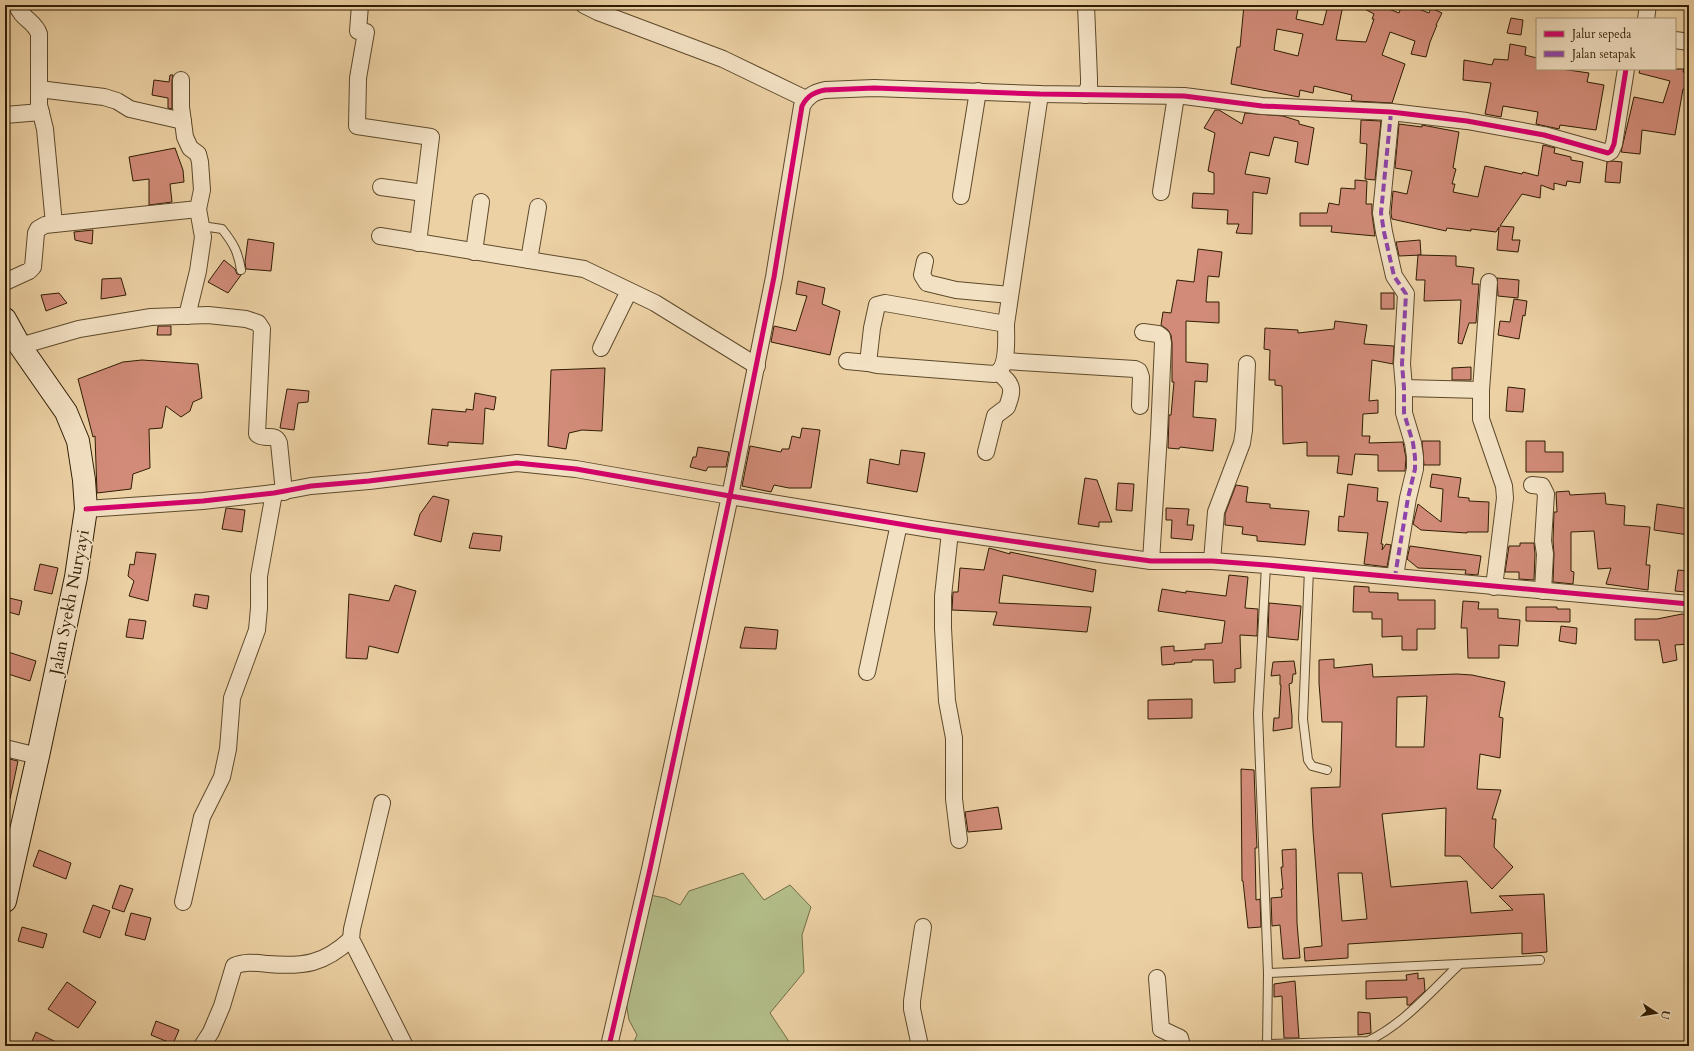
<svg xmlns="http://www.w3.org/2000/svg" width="1694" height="1051" font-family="Cardo,serif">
<rect width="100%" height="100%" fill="#ecd1a4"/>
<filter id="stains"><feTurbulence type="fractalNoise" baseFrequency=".005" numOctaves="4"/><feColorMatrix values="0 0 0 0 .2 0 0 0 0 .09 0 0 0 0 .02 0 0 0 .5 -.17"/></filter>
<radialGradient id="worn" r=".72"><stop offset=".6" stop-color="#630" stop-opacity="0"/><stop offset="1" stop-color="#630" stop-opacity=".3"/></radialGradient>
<polygon fill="#b3bd89" stroke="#716d46" points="743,873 764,900 790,885 811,907 802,935 804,972 770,1013 792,1046 632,1046 637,1035 629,1020 626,1002 650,895 665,898 680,905 689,891"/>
<g fill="#d18b78" stroke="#2f1d03" fill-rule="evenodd">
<path d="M1244,5H1299L1296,19L1323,25L1328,5H1343L1336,40L1366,42L1374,19H1372L1374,14L1357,5H1379L1399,13L1402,5H1408L1429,13L1431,8L1442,13L1436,25H1437L1430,42L1426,57L1411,54L1415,41L1390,32L1382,55L1405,64L1392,103L1355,101L1351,100L1352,95L1314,86L1313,93L1300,90L1299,97L1231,84L1237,47H1240ZM1277,29L1303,34L1298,56L1274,50Z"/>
<polygon points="1511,18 1523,20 1521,35 1507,33"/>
<polygon points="1510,44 1526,47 1525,55 1537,58 1537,69 1561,69 1589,73 1587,82 1604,85 1596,130 1560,125 1559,129 1536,124 1538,112 1503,106 1501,117 1485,114 1491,83 1463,80 1464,60 1492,65 1494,59 1508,60"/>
<polygon points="1640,69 1684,69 1683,72 1689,73 1689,90 1683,89 1675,135 1642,130 1640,154 1621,152 1634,97 1663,103 1670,81 1639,73"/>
<polygon points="170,75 173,75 172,80 172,109 168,108 168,98 152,95 154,80 169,82"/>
<polygon points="1215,110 1219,110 1242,124 1245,113 1283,116 1299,121 1299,124 1314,128 1308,165 1295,162 1298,142 1274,137 1269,156 1250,152 1245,174 1270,178 1267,194 1253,192 1252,234 1236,233 1239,224 1227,224 1228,210 1192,208 1193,193 1214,194 1214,173 1208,171 1215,133 1204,128"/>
<polygon points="1361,120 1381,121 1375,180 1365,179 1367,144 1360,143"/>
<polygon points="1399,124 1422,127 1422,125 1459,132 1453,168 1456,169 1452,184 1455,184 1453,192 1478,197 1485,166 1522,174 1523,172 1538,176 1543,145 1555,148 1554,153 1571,157 1571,160 1583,162 1580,183 1567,181 1566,186 1554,183 1554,190 1541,185 1540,198 1522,194 1500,226 1514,227 1512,240 1520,240 1518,252 1497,250 1499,227 1496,232 1471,229 1471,231 1447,228 1446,231 1392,219 1391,213 1393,191 1407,194 1412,171 1395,168"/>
<polygon points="175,148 183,170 184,182 170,184 172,202 149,205 149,179 133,181 129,157"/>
<polygon points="1612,161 1622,162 1620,183 1605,182 1607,162"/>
<polygon points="1355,180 1367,181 1366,204 1372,204 1372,214 1375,236 1331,232 1332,226 1300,226 1300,213 1327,213 1329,203 1339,205 1341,188 1355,189"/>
<polygon points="93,230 92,244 75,240 74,232"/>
<polygon points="248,239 274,243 271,271 246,269 245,262"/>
<polygon points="1420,240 1421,255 1399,256 1396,242"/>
<polygon points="1198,249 1222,252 1219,277 1208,276 1206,302 1219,302 1219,323 1186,321 1186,362 1208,364 1207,382 1195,381 1193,417 1216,419 1213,451 1180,447 1179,449 1168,448 1169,415 1171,415 1174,382 1172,382 1172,343 1171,335 1168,330 1161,325 1163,312 1171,313 1177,280 1194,282"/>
<polygon points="1418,255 1456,256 1456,266 1474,268 1472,284 1479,284 1476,323 1469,323 1462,344 1458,343 1461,300 1424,301 1425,280 1416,280"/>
<polygon points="224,260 235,269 237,274 241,275 228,293 208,282"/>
<polygon points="121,278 126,295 101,299 102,279"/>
<polygon points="1497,278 1519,280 1518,298 1498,296"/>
<polygon points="798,281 825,288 822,304 840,311 830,355 771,342 774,326 796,331 807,296 796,294"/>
<polygon points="59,293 67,303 46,311 41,295"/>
<rect x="1381" y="293" width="13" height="16"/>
<polygon points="1514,299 1527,301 1525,316 1523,315 1519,339 1498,335 1500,321 1510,322"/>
<polygon points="1335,321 1367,325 1364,344 1394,346 1393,364 1372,360 1369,401 1378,400 1378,413 1363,414 1362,436 1370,436 1369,443 1403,442 1406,458 1405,471 1378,471 1378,455 1355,454 1352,475 1337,473 1339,456 1307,456 1307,442 1283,444 1282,386 1275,385 1275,380 1269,380 1270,350 1264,349 1265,328 1298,330 1298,333 1334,329"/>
<polygon points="158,326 171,326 171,335 157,335"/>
<polygon points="142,360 198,364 202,398 193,402 190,411 181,417 166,406 162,428 149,429 150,468 133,474 131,489 97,493 95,436 93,437 78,379 123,362"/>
<polygon points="1471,367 1471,380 1452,380 1452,368"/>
<polygon points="605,368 602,431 582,430 569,433 566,449 548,446 551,370"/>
<polygon points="1508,387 1525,389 1523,412 1506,411"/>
<polygon points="287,389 309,391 308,402 298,403 294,430 280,428"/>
<polygon points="475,393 496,397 494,410 485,408 483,444 448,442 448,446 428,444 432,409 466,412 466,409 473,410"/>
<polygon points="802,428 820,430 811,488 789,488 774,485 771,492 742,486 750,446 781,452 782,449 789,449 792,436 800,438"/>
<polygon points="1422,441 1440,441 1440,465 1424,465"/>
<polygon points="1526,441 1545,441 1545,452 1563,452 1563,472 1526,472"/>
<polygon points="698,447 729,452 726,467 708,467 706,471 690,467 693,457 696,457"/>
<polygon points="901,450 925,453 917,492 867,483 870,459 899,465"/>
<polygon points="1432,474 1461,478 1458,497 1469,498 1469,501 1489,502 1488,532 1467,532 1467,533 1421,530 1413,524 1418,504 1441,522 1443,489 1430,487"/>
<polygon points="1085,478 1097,480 1112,522 1099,522 1099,527 1078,524"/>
<polygon points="1118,483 1134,484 1132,511 1116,510"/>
<polygon points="1348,484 1378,488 1377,501 1388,502 1381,544 1383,544 1382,550 1386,544 1391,545 1387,567 1364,564 1368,533 1338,531 1339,516 1344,517"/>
<polygon points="1236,485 1248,487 1246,502 1270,504 1270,508 1309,511 1305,545 1257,541 1257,536 1242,534 1243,527 1225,525 1225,514"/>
<polygon points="1569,491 1570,495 1605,493 1606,504 1625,506 1624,525 1650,527 1646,565 1650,565 1648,590 1606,584 1611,568 1598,569 1594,531 1571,532 1571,571 1574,572 1573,584 1553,582 1554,554 1553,541 1554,512 1557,512 1556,492"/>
<polygon points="433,496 449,500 441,542 414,535 420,514"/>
<polygon points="1657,504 1689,509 1689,535 1654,530"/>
<polygon points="226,508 245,510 242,532 222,529"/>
<polygon points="1166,508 1189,509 1187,525 1194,525 1192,540 1171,538 1172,520 1166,520"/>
<polygon points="473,533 502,536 500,551 469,548"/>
<polygon points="1520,543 1534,543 1535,554 1534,580 1519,579 1519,572 1505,572 1509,546 1520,546"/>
<polygon points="1410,546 1481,556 1478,575 1465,574 1466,570 1418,568 1407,559"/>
<polygon points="989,548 1010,554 1010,552 1096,570 1093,592 1003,575 999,603 1091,607 1087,632 993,625 997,612 952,610 953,592 958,592 960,568 984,570"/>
<polygon points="136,552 156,554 148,601 129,596 134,581 128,576 130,564 134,565"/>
<polygon points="40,564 58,568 52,594 34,590"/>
<polygon points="1678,570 1689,571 1687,592 1675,591"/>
<polygon points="1229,575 1248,577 1245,608 1258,609 1257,636 1240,635 1241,668 1235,669 1235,682 1214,683 1213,660 1192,660 1192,662 1174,663 1175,664 1162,665 1161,647 1174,646 1174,651 1205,649 1205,644 1222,643 1225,621 1158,611 1162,589 1186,593 1186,591 1226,596"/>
<polygon points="395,585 416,591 398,653 369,646 367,659 346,658 349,594 389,601"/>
<polygon points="1354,586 1369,587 1369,592 1398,593 1398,600 1435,600 1435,629 1417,629 1417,650 1402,650 1402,636 1382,637 1382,619 1372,619 1372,612 1353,612"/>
<polygon points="195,594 209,596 207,609 193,606"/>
<polygon points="5,597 22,601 19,615 5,611"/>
<polygon points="1463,601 1479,602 1478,609 1498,609 1498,618 1520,620 1518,646 1499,645 1499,658 1468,658 1467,628 1461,628"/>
<polygon points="1269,603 1301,606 1298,640 1268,637"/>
<polygon points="1526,607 1557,607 1557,609 1570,609 1570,622 1526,621"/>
<polygon points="1682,614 1689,616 1689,644 1675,645 1677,660 1663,663 1659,640 1635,640 1635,619 1657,619"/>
<polygon points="129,619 146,621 143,639 126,637"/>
<polygon points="1561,626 1577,628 1576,644 1559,641"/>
<polygon points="745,627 778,630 776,649 740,648"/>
<polygon points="5,651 36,661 30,681 5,673"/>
<path d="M1334,659V668L1372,664L1373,677L1457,674L1472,675L1505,682L1499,717L1503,718L1500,758L1480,754L1477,789L1501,790L1492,819H1496L1494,847L1513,867L1492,889L1460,856H1445L1446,808L1382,814L1391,887L1467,881L1471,913L1513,910L1499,896L1544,894L1547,952L1522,954V933L1348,944V958L1305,961L1304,948L1322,946L1313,831L1311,788L1340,787L1342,722H1322L1319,683V660ZM1427,696L1424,747H1396L1397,697ZM1338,873H1362L1367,919L1342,921Z"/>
<polygon points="1294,661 1296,674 1293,674 1292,683 1289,684 1292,716 1292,728 1273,731 1274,718 1279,718 1281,685 1280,685 1280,675 1271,676 1273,662"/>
<polygon points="1192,699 1192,718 1148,719 1148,700"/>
<polygon points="5,758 18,761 10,799 5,799"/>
<polygon points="1241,769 1254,770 1256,824 1257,848 1255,848 1256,900 1260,899 1261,927 1248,928 1243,881 1242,881"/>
<polygon points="998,807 1002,829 968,832 965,812"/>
<polygon points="1296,849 1297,923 1300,958 1283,959 1280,925 1272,926 1271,898 1282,897 1281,889 1283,889 1281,867 1283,867 1282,850"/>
<polygon points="39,850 71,863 66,879 33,866"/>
<polygon points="120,885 133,889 124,912 112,908"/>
<polygon points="93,905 110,911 100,938 83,932"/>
<polygon points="131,913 151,918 145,940 125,935"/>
<polygon points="22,927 47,934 43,948 18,941"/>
<polygon points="1418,973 1418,979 1424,978 1425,991 1410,1005 1407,1005 1407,997 1366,999 1366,981 1407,980 1406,975"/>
<polygon points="1295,981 1299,1038 1284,1038 1282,996 1274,997 1274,984"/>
<polygon points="67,982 96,1002 78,1028 48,1009"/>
<polygon points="1358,1012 1370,1013 1371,1033 1358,1035"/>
<polygon points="156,1021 179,1030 173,1044 151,1035"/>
<polygon points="36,1032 64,1046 30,1046"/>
</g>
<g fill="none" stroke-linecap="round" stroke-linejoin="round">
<defs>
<g id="service">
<path d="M202,226L222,229C234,244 238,252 241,270"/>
<polyline points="1266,565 1258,714 1268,973 1267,1046"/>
<polyline points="1309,569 1303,719 1308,760 1312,766 1327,770"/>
<polyline points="1268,973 1540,960"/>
<path d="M1267,1044L1368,1041C1404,1024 1431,991 1460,964"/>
</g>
<g id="minor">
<path d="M17,5C21,19 35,21 39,34V105L45,129L54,224"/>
<polyline points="360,5 358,31 366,32 358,78 357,126 431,137 418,243"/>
<polyline points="584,5 598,12 723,59 806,99"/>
<polyline points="1646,19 1648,5"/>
<polyline points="1675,40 1689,42"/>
<polyline points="39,89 104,97 117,101 130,109 183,121"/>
<polyline points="1085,95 1089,86 1089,78 1086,5"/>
<polyline points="1391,112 1381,213 1384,232 1394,276 1406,294 1402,364 1404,388 1404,413 1413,443 1415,457 1415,469 1408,498 1395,576"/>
<polyline points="5,115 41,112"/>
<polyline points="381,187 424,193"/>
<polyline points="1161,192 1176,96"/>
<polyline points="961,196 978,91"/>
<polyline points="380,236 584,269 655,303 757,366"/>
<polyline points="474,252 481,202"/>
<polyline points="529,260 538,207"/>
<polyline points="925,261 922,275 927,283 956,290 1010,295"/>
<polyline points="5,282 29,271 33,267 36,233 38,229 45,225 198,209 202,190 200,162 198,154 190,148 185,137 181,107 181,80"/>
<polyline points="1489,282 1481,390 1481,419 1504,486 1505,498 1494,587"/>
<polyline points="187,316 198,271 203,237 198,209"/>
<path d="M1006,324L885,303L877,305L872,328L868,363L877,365L994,374C1009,370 1006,337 1006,324L1040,94"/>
<polyline points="1143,332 1158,334 1162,337 1163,343 1159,434 1151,561"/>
<path d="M20,346L79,329L151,317L208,315L246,319L258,323L262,329L257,434C265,441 275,432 279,443L284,492"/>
<polyline points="601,348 629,291"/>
<polyline points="847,361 868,363"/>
<polyline points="1005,361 1135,369 1139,371 1141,377 1140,406"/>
<polyline points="1404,388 1481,390"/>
<path d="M986,452L995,416L1007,407C1014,388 1013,385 998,372"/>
<polyline points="1532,485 1542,486 1546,494 1543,541 1545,554 1543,591"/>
<path d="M86,509L203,501L274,493L311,486L369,481L517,463L576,469L730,496L774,277L802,106C807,96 814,92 825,90L874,88L1040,94L1184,96L1262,106L1391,112L1467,121L1544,135L1608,153L1611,151L1614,144L1626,69"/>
<polyline points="950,532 943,596 943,628 947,701 954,738 954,799 959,840"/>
<polyline points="1212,561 1216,512 1242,443 1244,430 1247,364"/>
<polyline points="867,672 899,524"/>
<polyline points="5,748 38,756"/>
<polyline points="382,803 352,929 351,939 405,1046"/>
<polyline points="183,902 202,817 222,777 228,749 232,698 257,630 259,608 259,576 274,493"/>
<polyline points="1157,978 1161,1029 1180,1038 1182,1046"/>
<path d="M202,1046L211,1032L222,1006L234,966C245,961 257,963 268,964C304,967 324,964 351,939"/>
<polyline points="609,1046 650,869 730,496 930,529 1107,555 1151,561 1212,561 1266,565 1689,604"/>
<polyline points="920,1046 912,1009 912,1001 923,927"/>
</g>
<polyline id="secondary" points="5,319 20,346 66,412 78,441 84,480 86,509 76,577 38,756 5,901"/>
</defs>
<use href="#service" stroke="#5e4a2b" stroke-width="10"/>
<use href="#minor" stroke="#5e4a2b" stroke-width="18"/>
<use href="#secondary" stroke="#2f1d03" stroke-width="24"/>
<use href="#service" stroke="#f3e1c4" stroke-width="8"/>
<use href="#minor" stroke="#f3e1c4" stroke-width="16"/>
<use href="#secondary" stroke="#f3e1c4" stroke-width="22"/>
<polyline stroke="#8e44ad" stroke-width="4" stroke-dasharray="8 4" stroke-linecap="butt" points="1391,112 1381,213 1384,232 1394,276 1406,294 1402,364 1404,388 1404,413 1413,443 1415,457 1415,469 1408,498 1395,576"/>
<defs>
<g id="cycleway">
<path d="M86,509L203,501L274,493L311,486L369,481L517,463L576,469L730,496L774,277L802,106C807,96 814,92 825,90L874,88L1040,94L1184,96L1262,106L1391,112L1467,121L1544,135L1608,153L1611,151L1614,144L1626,69"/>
<polyline points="609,1046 650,869 730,496 930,529 1107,555 1151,561 1212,561 1266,565 1689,604"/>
</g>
</defs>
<use href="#cycleway" stroke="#f3e1c4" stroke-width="8"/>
<use href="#cycleway" stroke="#d6006c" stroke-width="5"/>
</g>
<g text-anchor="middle" stroke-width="3.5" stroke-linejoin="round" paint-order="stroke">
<g font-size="17" fill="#2f1d03" stroke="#f3e1c4">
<text transform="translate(69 602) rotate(-79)" y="6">Jalan Syekh Nuryayi</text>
</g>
</g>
<rect width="1694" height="1051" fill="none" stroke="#ecd1a4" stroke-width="20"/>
<rect x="6" y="6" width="1682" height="1039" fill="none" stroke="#2f1d03" stroke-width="2"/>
<rect x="10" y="10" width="1674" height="1031" fill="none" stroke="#2f1d03"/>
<rect x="1536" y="18" width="140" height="52" fill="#f3e1c4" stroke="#a59377"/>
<rect x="1544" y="31" width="20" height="6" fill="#d6006c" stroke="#a59377"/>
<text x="1572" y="38" font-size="12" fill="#2f1d03">Jalur sepeda</text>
<rect x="1544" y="51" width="20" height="6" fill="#8e44ad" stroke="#a59377"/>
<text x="1572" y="58" font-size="12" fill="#2f1d03">Jalan setapak</text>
<g transform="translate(1656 1013) rotate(102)" stroke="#f3e1c4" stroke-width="3" paint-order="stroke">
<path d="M0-3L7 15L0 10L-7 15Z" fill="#2f1d03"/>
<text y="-6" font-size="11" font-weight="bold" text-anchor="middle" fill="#2f1d03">U</text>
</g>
<rect width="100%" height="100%" filter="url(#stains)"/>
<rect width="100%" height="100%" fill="url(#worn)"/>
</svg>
